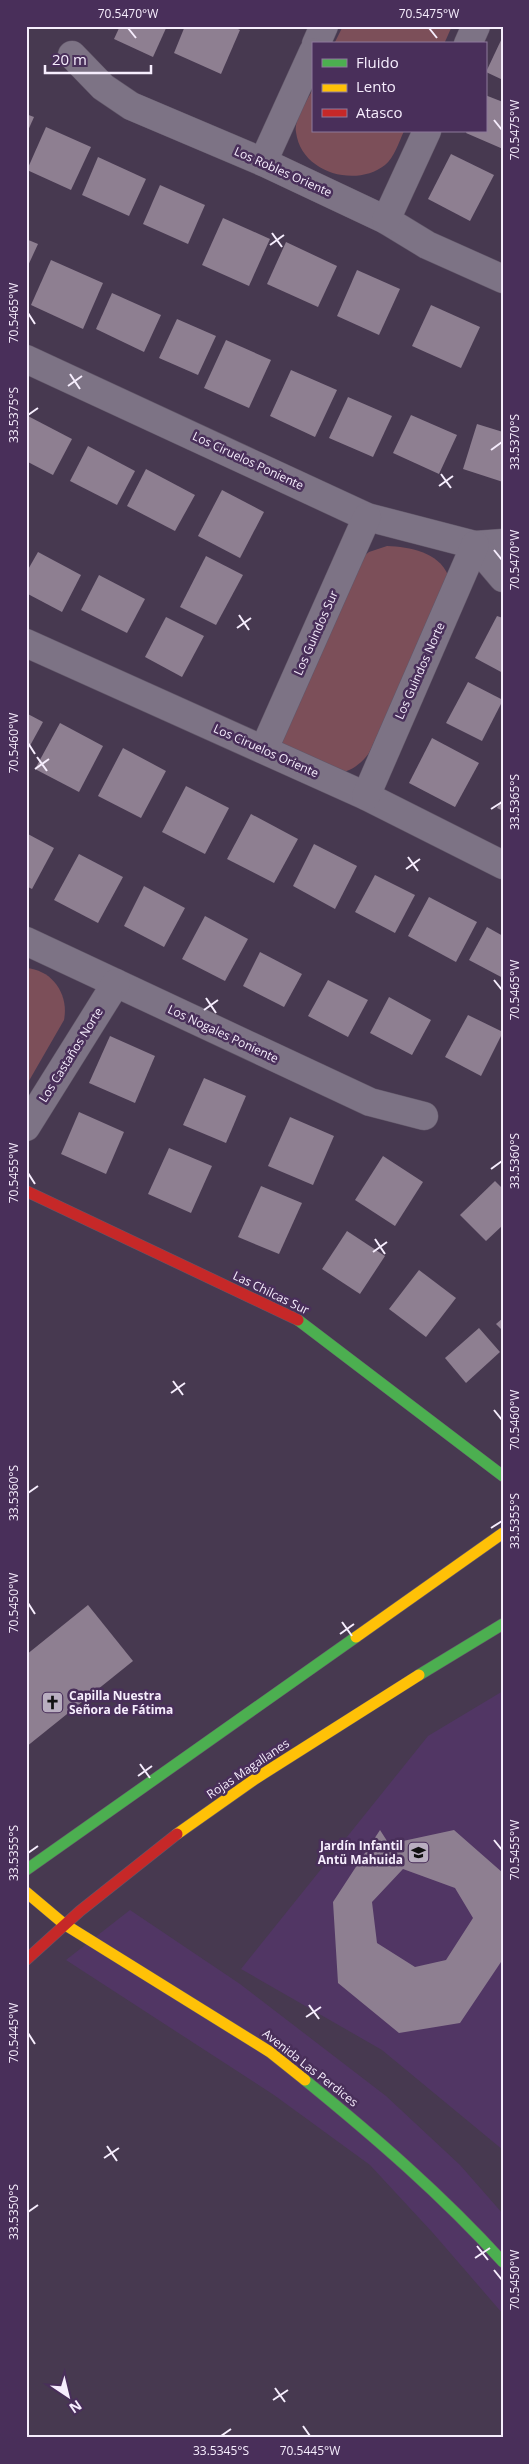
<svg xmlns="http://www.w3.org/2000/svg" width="529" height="2464" font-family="'Open Sans',sans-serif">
<rect width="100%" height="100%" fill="#473950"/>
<g fill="#513664">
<polygon points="503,1691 503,2150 382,2050 241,1969 428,1736"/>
<polygon points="130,1910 240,1984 386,2096 460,2165 503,2214 503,2314 433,2233 370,2165 274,2095 66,1960"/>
</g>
<g fill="#7c4f59">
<polygon points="343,26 452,26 444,44 334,44"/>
<path d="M313,89V131H404C399,142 394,158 385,165C356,188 301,173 296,132C294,119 307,101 313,89Z"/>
<path d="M387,546C410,547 438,552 448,575L445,589L369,753C360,765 352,770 338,774L284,747L280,734L359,560L369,552Z"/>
<path d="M26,968C53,970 69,995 64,1020L26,1086Z"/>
</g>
<g fill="#8e7f91" fill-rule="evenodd">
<polygon points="120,26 167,26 153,57 114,39"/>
<polygon points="185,26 232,26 240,30 221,74 174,53"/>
<polygon points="503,36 503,80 486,72"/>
<polygon points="485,95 503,102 503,149 466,133 467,131 485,131"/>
<polygon points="26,114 34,117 26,135"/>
<polygon points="46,127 91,147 71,190 27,170"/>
<polygon points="451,154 494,175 470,221 428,199"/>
<polygon points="98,157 146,179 129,216 82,195"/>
<polygon points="160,185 205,205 188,244 143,224"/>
<polygon points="223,218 270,239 249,286 202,265"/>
<polygon points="26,239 38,244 26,270"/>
<polygon points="286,242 337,266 318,307 267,284"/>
<polygon points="51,260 103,283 83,329 31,305"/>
<polygon points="357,270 400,289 379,335 337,316"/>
<polygon points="112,293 161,315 144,352 96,329"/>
<polygon points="431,305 480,327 461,368 412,346"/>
<polygon points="177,319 216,336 198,375 159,358"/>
<polygon points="226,340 271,360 249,408 204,388"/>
<polygon points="291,370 337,390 315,437 270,416"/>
<polygon points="348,397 392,416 373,457 329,438"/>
<polygon points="26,415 72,439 53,475 26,461"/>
<polygon points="411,415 457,435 439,474 393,453"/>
<polygon points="477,424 503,432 503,482 463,469"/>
<polygon points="88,446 135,471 117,505 70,481"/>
<polygon points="146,469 195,495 175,531 127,506"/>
<polygon points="222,490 264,512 240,558 198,536"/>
<polygon points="38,552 81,575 62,612 26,593 26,573"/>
<polygon points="206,556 243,575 216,625 180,607"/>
<polygon points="99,575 145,599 127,633 81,610"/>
<polygon points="497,616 503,618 503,673 475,658"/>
<polygon points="166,617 204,636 182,677 145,657"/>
<polygon points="468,682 503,700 482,741 446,723"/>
<polygon points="26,713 43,722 26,753"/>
<polygon points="60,723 103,746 79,792 35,769"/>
<polygon points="432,738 479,763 455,807 409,783"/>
<polygon points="123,748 166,771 141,818 98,796"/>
<polygon points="186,786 229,808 205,854 162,832"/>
<polygon points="503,797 503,811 497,808"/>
<polygon points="251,814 298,839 274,883 227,859"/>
<polygon points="26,833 54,848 32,889 26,886"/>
<polygon points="314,844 357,866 335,909 293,886"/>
<polygon points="79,854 123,877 98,923 54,900"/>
<polygon points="375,875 415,895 395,933 355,912"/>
<polygon points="144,886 185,908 164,947 124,926"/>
<polygon points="429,897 477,922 456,962 408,936"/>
<polygon points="205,916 248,939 225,981 182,959"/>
<polygon points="487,927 503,936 503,978 469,960"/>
<polygon points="260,952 302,974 284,1007 243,986"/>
<polygon points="328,980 368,1000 348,1037 308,1016"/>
<polygon points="389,997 431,1020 412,1055 370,1033"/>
<polygon points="468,1015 503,1032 481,1076 445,1057"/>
<polygon points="110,1036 155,1056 135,1103 89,1083"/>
<polygon points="204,1078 246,1096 226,1143 183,1125"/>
<polygon points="79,1112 124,1132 106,1174 61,1154"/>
<polygon points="290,1117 334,1136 313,1185 268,1166"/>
<polygon points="169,1148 212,1166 191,1213 148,1194"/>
<polygon points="383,1156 423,1182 395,1226 355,1200"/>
<polygon points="495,1181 503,1189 503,1225 486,1241 460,1215"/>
<polygon points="261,1186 302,1203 279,1254 238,1237"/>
<polygon points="347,1231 385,1256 360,1294 322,1269"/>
<polygon points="419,1270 456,1298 426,1337 389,1309"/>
<polygon points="503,1318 503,1331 496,1324"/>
<polygon points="479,1328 500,1352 466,1383 445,1358"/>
<polygon points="88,1605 133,1661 26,1747 26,1655"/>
<path d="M380,1830L389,1844L454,1830L503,1873V1959L460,2023L399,2033L338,1983L333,1902ZM403,1869L455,1888L473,1918L446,1960L415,1967L377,1943L372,1902Z"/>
</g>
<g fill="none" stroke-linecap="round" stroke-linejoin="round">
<defs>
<g id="street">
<polyline points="316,44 324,26"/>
<polyline points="468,44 476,26"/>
<polyline points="72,55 103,87 131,106 263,162 386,220 427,245 503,279"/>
<polyline points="263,162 313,52"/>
<polyline points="386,220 427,131"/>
<polyline points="26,359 367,517 475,545 503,543"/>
<polyline points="475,545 503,578"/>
<polyline points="26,643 366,796 503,865"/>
<polyline points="264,749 367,517"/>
<polyline points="366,796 475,545"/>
<polyline points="26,941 370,1102 424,1116"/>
<polyline points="26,1127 116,983"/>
</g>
<g id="fast">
<polyline points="298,1320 503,1476"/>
<polyline points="419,1675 503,1624"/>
<polyline points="26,1870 356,1637"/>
<path d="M305,2080C375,2137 442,2195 503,2262"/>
</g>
<g id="slow">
<polyline points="356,1637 503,1533"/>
<polyline points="177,1834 255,1779 419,1675"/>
<polyline points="26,1892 64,1924 270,2052 305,2080"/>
</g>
<g id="jam">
<polyline points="26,1191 298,1320"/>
<polyline points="26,1960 80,1911 177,1834"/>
</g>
</defs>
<use href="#street" stroke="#625769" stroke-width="29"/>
<use href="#fast" stroke="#625769" stroke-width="12"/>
<use href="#slow" stroke="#625769" stroke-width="12"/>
<use href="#jam" stroke="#625769" stroke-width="12"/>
<use href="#street" stroke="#7d7385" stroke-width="28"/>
<use href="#fast" stroke="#4caf50" stroke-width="11"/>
<use href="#slow" stroke="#ffc107" stroke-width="11"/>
<use href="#jam" stroke="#c62828" stroke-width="11"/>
</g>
<path fill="none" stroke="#f6edfd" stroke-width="2" d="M128,28L136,38M429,28L437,38M494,120L502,130M272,233L282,247M270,245L284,235M28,313L35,324M70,374L80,389M68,386L82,376M28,415L38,408M491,450L502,442M441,474L451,488M439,486L453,476M494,550L502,560M239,615L249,630M237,628L251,618M28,743L35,754M37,757L47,771M35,769L49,759M491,809L502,802M408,857L418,871M406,869L420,859M494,980L502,990M206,998L216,1013M204,1010L218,1000M491,1169L502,1161M28,1173L35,1184M375,1239L385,1254M373,1252L387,1242M173,1381L183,1395M171,1393L185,1383M494,1410L502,1420M28,1493L38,1486M491,1528L502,1521M28,1603L35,1614M342,1622L352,1636M340,1634L354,1624M140,1764L150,1778M138,1776L152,1766M494,1840L502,1850M28,1853L38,1846M309,2005L319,2019M306,2017L321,2007M28,2033L35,2044M107,2146L117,2161M104,2158L119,2148M28,2212L38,2205M477,2246L488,2260M475,2258L490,2248M494,2270L502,2280M275,2388L285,2402M273,2400L288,2390M303,2426L310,2436M221,2436L231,2429"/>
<defs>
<symbol id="church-square" viewBox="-11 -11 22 22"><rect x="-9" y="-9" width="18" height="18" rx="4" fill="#b9aec0" stroke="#492f5a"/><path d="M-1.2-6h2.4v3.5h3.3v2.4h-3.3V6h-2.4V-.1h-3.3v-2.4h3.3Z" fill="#111"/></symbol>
<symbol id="school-square" viewBox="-11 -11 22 22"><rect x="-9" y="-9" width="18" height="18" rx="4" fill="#b9aec0" stroke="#492f5a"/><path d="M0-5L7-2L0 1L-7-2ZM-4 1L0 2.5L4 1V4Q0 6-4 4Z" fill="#111"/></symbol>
</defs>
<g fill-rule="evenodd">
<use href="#church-square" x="40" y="1690" width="25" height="25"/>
<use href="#school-square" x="406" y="1840" width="25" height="25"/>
</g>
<g text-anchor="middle" stroke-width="5" stroke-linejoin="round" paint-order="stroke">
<g font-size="12" fill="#f6edfd" stroke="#492f5a">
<text transform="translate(283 172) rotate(24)" y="4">Los Robles Oriente</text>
<text transform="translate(248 461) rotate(25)" y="4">Los Ciruelos Poniente</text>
<text transform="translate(316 633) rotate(-66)" y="4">Los Guindos Sur</text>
<text transform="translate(420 671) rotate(-66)" y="4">Los Guindos Norte</text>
<text transform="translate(266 751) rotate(24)" y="4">Los Ciruelos Oriente</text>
<text transform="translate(223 1034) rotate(25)" y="4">Los Nogales Poniente</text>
<text transform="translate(71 1055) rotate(-58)" y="4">Los Castaños Norte</text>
<text transform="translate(271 1293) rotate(26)" y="4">Las Chilcas Sur</text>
<text transform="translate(248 1769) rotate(-34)" y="4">Rojas Magallanes</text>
<text transform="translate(310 2068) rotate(38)" y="4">Avenida Las Perdices</text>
</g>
<g font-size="12" font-weight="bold" fill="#f6edfd" stroke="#492f5a" text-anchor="start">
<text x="69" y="1700">Capilla Nuestra<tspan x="69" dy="14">Señora de Fátima</tspan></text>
<text x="403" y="1850" text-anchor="end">Jardín Infantil<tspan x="403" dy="14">Antü Mahuida</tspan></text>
</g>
</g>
<rect width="529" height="2464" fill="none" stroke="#492f5a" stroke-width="55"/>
<rect x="312" y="42" width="175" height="90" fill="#492f5a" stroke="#8e7b9b"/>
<rect x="322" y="59" width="25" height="8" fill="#4caf50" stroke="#8e7b9b"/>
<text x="356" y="68" font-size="15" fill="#f6edfd">Fluido</text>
<rect x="322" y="84" width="25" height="8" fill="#ffc107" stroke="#8e7b9b"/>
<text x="356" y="92" font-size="15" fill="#f6edfd">Lento</text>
<rect x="322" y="109" width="25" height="8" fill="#c62828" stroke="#8e7b9b"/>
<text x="356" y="118" font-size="15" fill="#f6edfd">Atasco</text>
<g transform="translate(68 2396) rotate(145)" stroke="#492f5a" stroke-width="4" paint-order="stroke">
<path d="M0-4L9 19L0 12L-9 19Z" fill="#f6edfd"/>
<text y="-8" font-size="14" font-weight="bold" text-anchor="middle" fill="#f6edfd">N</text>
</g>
<path d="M45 65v8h106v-8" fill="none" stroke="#f6edfd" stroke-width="2.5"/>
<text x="52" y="65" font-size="15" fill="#f6edfd" stroke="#492f5a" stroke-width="4" paint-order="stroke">20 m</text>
<rect x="28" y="28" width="474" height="2408" fill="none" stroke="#f6edfd" stroke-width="2"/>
<g font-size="12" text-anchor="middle" fill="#f6edfd">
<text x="128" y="18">70.5470°W</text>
<text x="429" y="18">70.5475°W</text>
<text transform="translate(515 130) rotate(-90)" y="4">70.5475°W</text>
<text transform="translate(14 313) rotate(-90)" y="4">70.5465°W</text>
<text transform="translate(14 415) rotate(-90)" y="4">33.5375°S</text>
<text transform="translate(515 442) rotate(-90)" y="4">33.5370°S</text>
<text transform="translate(515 560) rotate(-90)" y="4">70.5470°W</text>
<text transform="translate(14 743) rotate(-90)" y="4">70.5460°W</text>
<text transform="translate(515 802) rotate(-90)" y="4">33.5365°S</text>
<text transform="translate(515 990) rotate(-90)" y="4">70.5465°W</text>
<text transform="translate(515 1161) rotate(-90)" y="4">33.5360°S</text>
<text transform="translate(14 1173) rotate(-90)" y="4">70.5455°W</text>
<text transform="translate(515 1420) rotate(-90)" y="4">70.5460°W</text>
<text transform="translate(14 1493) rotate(-90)" y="4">33.5360°S</text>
<text transform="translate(515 1521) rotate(-90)" y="4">33.5355°S</text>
<text transform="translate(14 1603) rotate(-90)" y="4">70.5450°W</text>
<text transform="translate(515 1850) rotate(-90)" y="4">70.5455°W</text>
<text transform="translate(14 1853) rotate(-90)" y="4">33.5355°S</text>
<text transform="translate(14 2033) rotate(-90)" y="4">70.5445°W</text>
<text transform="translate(14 2212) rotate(-90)" y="4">33.5350°S</text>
<text transform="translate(515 2280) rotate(-90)" y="4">70.5450°W</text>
<text x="221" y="2455">33.5345°S</text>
<text x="310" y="2455">70.5445°W</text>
</g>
</svg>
